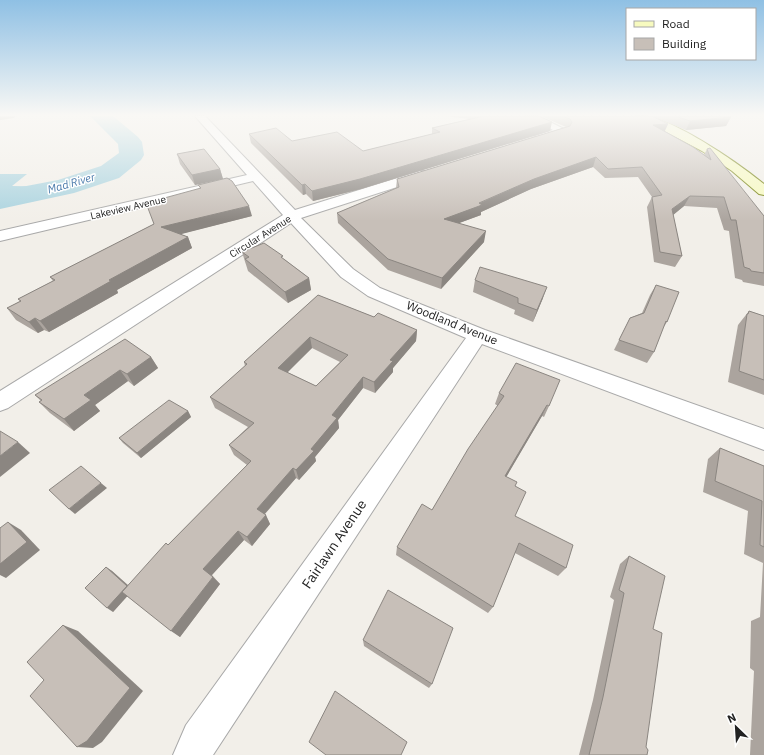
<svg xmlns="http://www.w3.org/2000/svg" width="764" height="755" font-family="'IBM Plex Sans',sans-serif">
<rect width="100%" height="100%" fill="#f2efe9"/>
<polygon fill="#aad3df" points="0,174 27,174 12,186 64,187 60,191 0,208"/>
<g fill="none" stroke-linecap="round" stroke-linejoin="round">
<polygon fill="#aad3df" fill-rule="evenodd" points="90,116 113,116 138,137 142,142 144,155 141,160 119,178 74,193 0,209 0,191 58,180 101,166 119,153 118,144"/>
<defs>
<g id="minor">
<polygon points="195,116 205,116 295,210 420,171 428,171 430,174 428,177 301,218 353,269 380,288 485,330 764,429 764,450 482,344 213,755 173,755 186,725 466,338 368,296 341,277 291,223 8,408 0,411 0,391 283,215 253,181 0,241 0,231 247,175"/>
<polygon points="526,116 538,116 568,131 567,133 539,141 535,140 534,138 535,136 553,130"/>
</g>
<path id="secondary" d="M636,116C665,111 741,165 764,184V195L759,194L732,171L702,151Z"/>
</defs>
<use href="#minor" stroke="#a9a9a9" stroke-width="2"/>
<use href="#secondary" stroke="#707d05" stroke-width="2"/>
<use href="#minor" fill="#fff" fill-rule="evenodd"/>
<use href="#secondary" fill="#f7fabf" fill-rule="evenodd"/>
</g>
<g fill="#aba49e" fill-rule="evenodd">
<polygon points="444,116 539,116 550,131 361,189 313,201 306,194 303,195 251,143 249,134 292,141 363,151 432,134 432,128 470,119"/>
<polygon points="541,116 727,116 731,117 726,126 686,130 659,119 668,124 664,131 704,155 707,149 764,216 764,286 743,282 742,280 735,278 729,231 724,230 717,208 684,206 673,215 682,256 675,267 654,262 647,207 652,197 638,177 605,178 593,167 531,189 481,212 481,215 459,223 484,242 441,289 388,270 338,223 337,213 396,188 397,179 566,127"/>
<polygon points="177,154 220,169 223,179 195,185 180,164"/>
<polygon points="198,185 252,216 180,234 188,237 192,248 117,290 118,293 49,332 44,330 38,333 16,320 7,308 20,301 18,299 53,281 50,277 154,224 200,188"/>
<polygon points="242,252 284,259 309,278 311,290 288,303 248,271"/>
<polygon points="475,280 543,298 533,322 514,314 515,310 473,292"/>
<polygon points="656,285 667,322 663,328 654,352 647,363 614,350 630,318 642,313 650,295"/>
<path d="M318,295L374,317L417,330L416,341L393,368V372L375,393L363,388L338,420L339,428L315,457L316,461L299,480L296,478L265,514L270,524L252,546L244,540L212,575L220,584L180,637L127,596L113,612L106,567L112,571L128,585L247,465L234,455L229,445L248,427L215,408L210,397L245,366L244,362ZM312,348L340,362L316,386L287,372Z"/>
<polygon points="749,311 764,316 764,395 728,382 738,325"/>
<polygon points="151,357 158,368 134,386 128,381 95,405 100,411 74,431 50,413 39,402 41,401 35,395"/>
<polygon points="499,393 549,406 544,417 542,416 506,477 515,486 515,516 566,568 558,576 515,553 493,607 488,613 396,555 397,547 432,510 498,406 495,404"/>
<polygon points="188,411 191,417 141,458 123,443 119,438"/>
<polygon points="720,448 764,466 764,755 750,755 754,671 750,668 751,621 760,617 763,563 744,554 748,511 703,492 708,459"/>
<polygon points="629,556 653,629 646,747 647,755 579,755 593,700 614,600 610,597 620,564"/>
<polygon points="363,640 432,684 429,688 364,646"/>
</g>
<g fill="#8b8681">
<polygon points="0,116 15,116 14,118 0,120"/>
<polygon points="731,117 726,126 686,130 690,121"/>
<polygon points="552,122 550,131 361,189 313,201 312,191"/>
<polygon points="668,124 664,133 653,125"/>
<polygon points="596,157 593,167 531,189 481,212 481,215 443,229 444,219 534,179"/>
<polygon points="220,169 223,179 195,185 192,175"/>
<polygon points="305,184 306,194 303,195 302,185"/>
<polygon points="690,196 684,206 667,220 672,209"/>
<polygon points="249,206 252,216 166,238 161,227"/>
<polygon points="486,231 484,242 441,289 442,278"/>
<polygon points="188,237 192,248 117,290 118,293 49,332 40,321 109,280"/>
<polygon points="309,278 311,290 288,303 285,292"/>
<polygon points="547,287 543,298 533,322 537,310"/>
<polygon points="35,318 44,330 38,333 29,322"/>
<polygon points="417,330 416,341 393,368 393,372 375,393 374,382 390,360"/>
<polygon points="310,337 312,348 281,379 278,368"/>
<polygon points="151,357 158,368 134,386 127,374"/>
<polygon points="120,370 128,381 95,405 100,411 74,431 64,419 84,395"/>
<polygon points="363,377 363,388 338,420 339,428 315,457 316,461 299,480 296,470 311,449 332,415"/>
<polygon points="547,405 542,416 501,486 505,476"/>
<polygon points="188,411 191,417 141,458 137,453"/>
<polygon points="18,442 30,453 0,477 0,456"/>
<polygon points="293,468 296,478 261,518 257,509"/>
<polygon points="101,483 107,488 75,514 69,509"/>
<polygon points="266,515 270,524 252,546 247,537"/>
<polygon points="8,522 21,530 40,550 6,578 0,575 0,564"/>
<polygon points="238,531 244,540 210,577 203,569"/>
<polygon points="106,567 112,571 133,590 113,612 107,608"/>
<polygon points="213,577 220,584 180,637 171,631"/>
<polygon points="63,625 78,631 143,691 102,742 93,748 77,747"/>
</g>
<g fill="#c7bfb8" stroke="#8b8681" fill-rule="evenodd">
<polygon points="484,116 539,116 552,122 360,179 312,191 305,184 302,185 249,134 276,128 292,141 337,132 363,151 440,132 432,128"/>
<polygon points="562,116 652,116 668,124 653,125 693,147 711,160 707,149 710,148 764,216 764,273 751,271 750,269 744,267 736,220 731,220 724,197 690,196 672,209 682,256 660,252 652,197 662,195 642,167 608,169 596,157 534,179 479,203 482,205 444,219 486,231 442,278 388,259 337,213 399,187 397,179 570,126 572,122 570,119"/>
<polygon points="675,116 727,116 731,117 690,121"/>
<polygon points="204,149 220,169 192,175 177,154"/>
<polygon points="227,178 232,181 249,206 161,227 188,237 109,280 111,281 40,321 35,318 29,322 7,308 21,301 18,299 55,280 50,277 154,224 146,203 201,188 198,185"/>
<polygon points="264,243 283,256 281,257 309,278 285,292 245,259 249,257 242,252"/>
<polygon points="480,267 547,287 537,310 518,303 518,298 475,280"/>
<polygon points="656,285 679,292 667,322 666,321 654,352 619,340 630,318 644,313"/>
<path d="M318,295L374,317L378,313L417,330L390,360L393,361L374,382L363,377L332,415L337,418L311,449L314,451L296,470L293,468L257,509L266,515L247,537L238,531L203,569L213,577L171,631L122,592L166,543L168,545L251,461L229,445L254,423L210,397L247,364L244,362ZM310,337L348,355L316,386L278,368Z"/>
<polygon points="749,311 764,316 764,380 739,371 747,314 748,314"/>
<polygon points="125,339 151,357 127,374 120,370 84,395 91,400 64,419 39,402 42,400 35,395"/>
<polygon points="516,363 560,380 549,406 547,405 505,476 517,482 515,486 526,492 515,516 573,545 566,568 519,543 493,607 397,547 422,504 432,510 468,449 504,396 499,393"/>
<polygon points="169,400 188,411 137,453 119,438"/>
<polygon points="0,431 18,442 0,456"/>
<polygon points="720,448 764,466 764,547 760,545 762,501 715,481"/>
<polygon points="81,466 101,483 69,509 49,490"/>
<polygon points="8,522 27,542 0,564 0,528"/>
<polygon points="629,556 665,576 653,629 662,633 646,747 648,750 647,755 589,755 603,697 624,593 619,590"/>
<polygon points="106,567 127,586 107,608 85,588"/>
<polygon points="388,590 453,628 432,684 363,640"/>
<polygon points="63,625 130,688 87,741 77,747 30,696 44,680 27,662"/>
<polygon points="335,691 407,742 401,755 326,755 309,742"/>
</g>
<linearGradient id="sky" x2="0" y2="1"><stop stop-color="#8fc0e4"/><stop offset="0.52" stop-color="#f9f8f5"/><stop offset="1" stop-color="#f9f8f5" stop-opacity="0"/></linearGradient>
<rect width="764" height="221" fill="url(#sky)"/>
<g text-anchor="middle" stroke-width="3" stroke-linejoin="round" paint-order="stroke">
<g font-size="10" fill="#222" stroke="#fff">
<text transform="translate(128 207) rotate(-13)" y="4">Lakeview Avenue</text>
<text transform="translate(260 236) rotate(-32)" y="4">Circular Avenue</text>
</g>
<g font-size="11" font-style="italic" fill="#4a7aab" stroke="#fff">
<text transform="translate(71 183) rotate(-16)" y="4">Mad River</text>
</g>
<g font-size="12" fill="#222" stroke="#fff">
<text transform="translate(452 323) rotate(22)" y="4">Woodland Avenue</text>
</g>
<g font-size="14" fill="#222" stroke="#fff">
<text transform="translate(334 544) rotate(-56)" y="5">Fairlawn Avenue</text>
</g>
</g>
<rect x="626" y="8" width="130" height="52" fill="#ffffff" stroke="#a7a7a7"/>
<rect x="634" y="21" width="20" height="6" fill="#f7fabf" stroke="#a7a7a7"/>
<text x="662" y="28" font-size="12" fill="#222222">Road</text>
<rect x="634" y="38" width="20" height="12" fill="#c7bfb8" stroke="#a7a7a7"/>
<text x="662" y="48" font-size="12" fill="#222222">Building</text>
<g transform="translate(736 727) rotate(335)" stroke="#ffffff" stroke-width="3" paint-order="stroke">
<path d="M0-3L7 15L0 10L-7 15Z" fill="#222222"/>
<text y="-6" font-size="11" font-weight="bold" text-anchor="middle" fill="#222222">N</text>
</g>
</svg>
